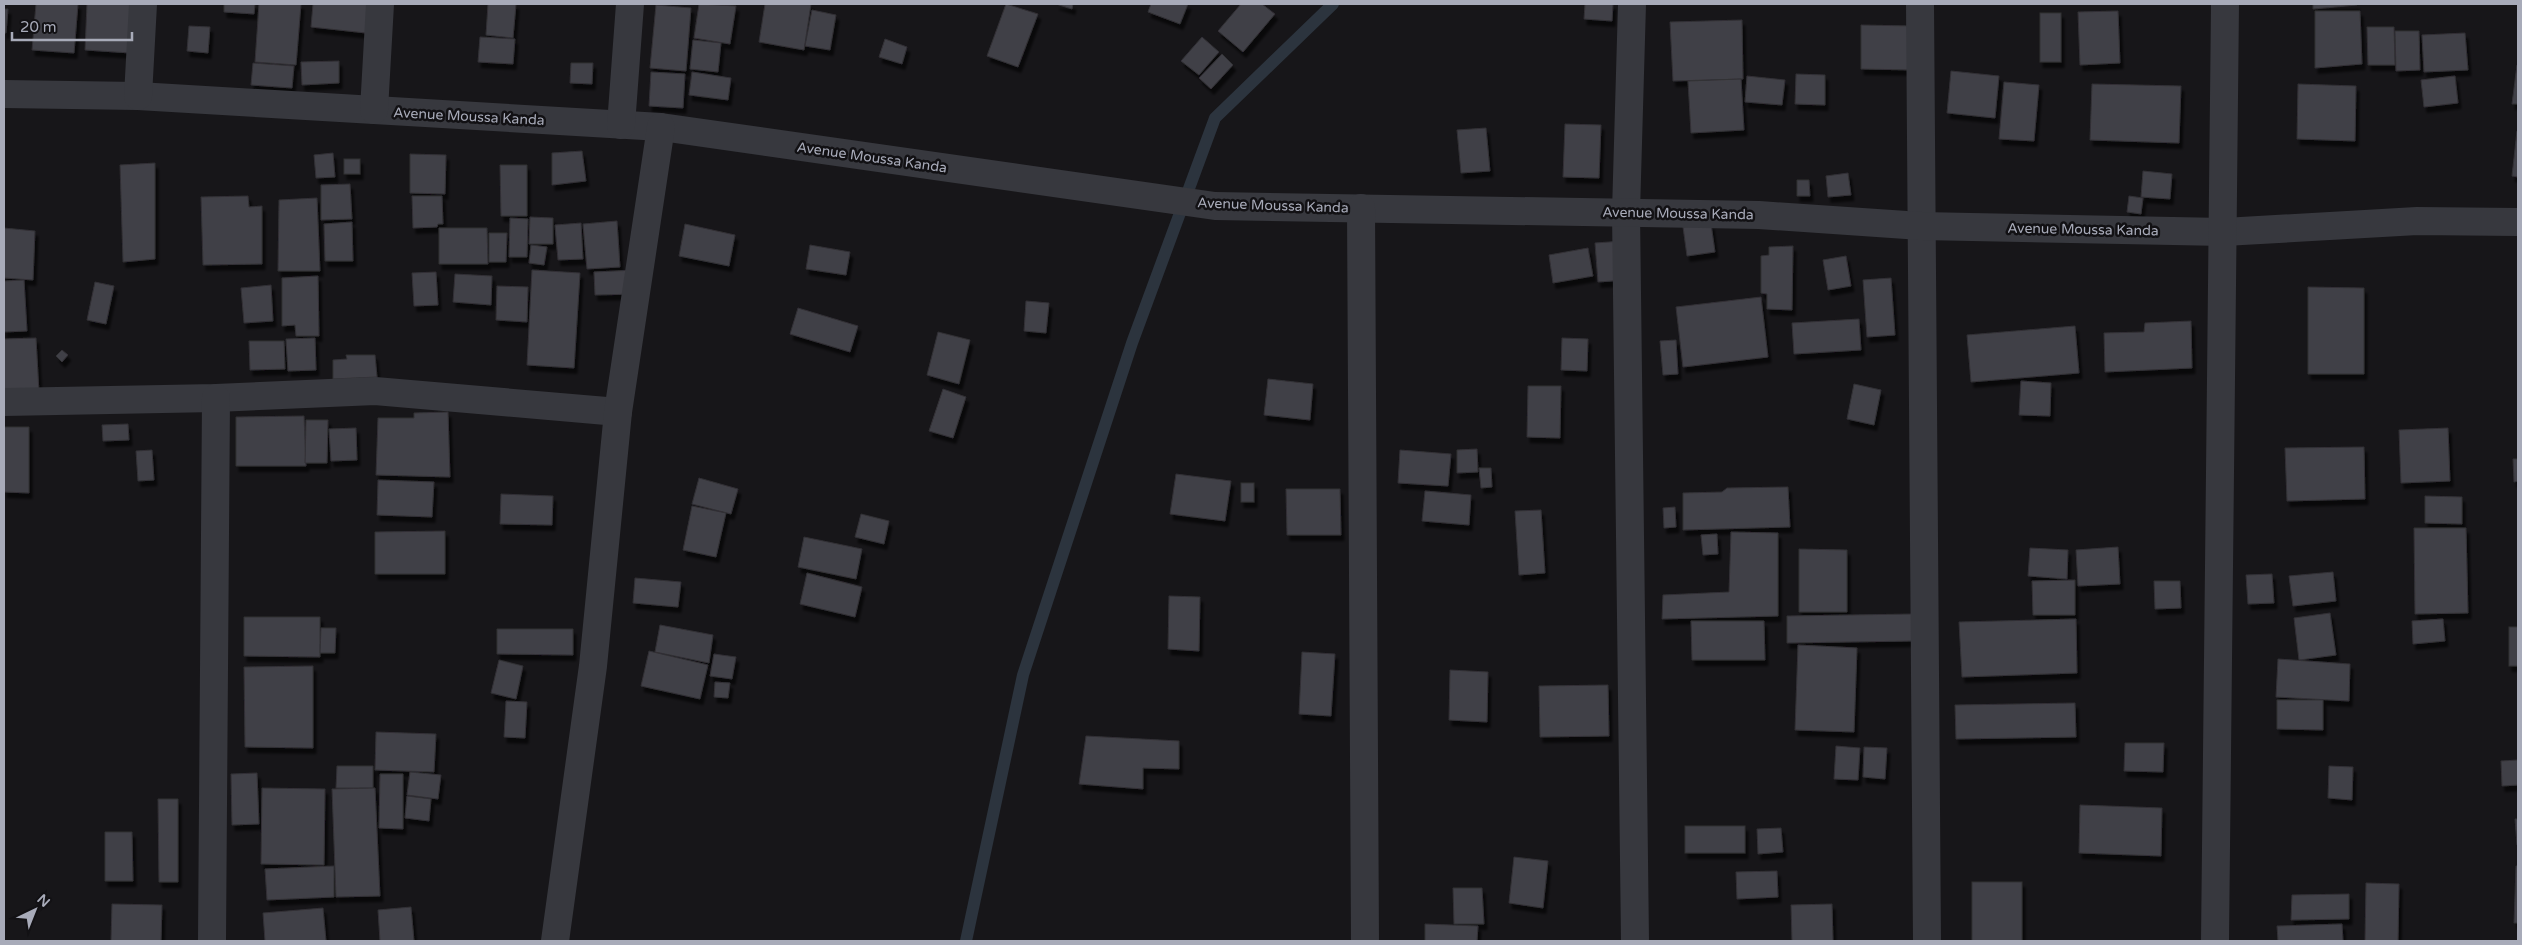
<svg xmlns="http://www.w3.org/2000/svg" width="2522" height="945" font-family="'Varela Round',sans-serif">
<defs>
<filter id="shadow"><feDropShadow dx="3" dy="5.5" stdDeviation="1" flood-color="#0009"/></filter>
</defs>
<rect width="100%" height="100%" fill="#171619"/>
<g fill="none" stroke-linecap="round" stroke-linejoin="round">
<polyline stroke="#2c343e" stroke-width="12" points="966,941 1023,675 1132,343 1215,118 1333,4"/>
</g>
<g fill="#414046" stroke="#313035" filter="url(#shadow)">
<polygon points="36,4 78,4 74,53 32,50"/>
<polygon points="87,4 132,4 130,53 85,50"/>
<polygon points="224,4 255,4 254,14 224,12"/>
<polygon points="259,4 301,4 296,65 255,62"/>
<polygon points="313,4 369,4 366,33 311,27"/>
<polygon points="488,4 516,4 513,38 486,35"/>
<polygon points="699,4 736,6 730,44 694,38"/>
<polygon points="765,4 811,4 804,50 759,42"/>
<polygon points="1006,4 1038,14 1018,67 987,56"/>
<polygon points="1056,4 1073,4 1072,9"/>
<polygon points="1151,4 1188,4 1180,24 1148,12"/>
<polygon points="1241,4 1262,4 1275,14 1243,52 1218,31"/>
<polygon points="1585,4 1613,4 1612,21 1584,19"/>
<polygon points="2313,4 2357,4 2357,5 2313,9"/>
<polygon points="656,5 691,8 686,71 650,68"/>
<polygon points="4,9 8,9 6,33 4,33"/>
<polygon points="812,10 836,15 830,50 805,46"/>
<polygon points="2118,11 2120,63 2080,65 2078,12"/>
<polygon points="2315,11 2360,11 2362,64 2315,68"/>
<rect x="2040" y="13" width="21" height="49"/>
<polygon points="1742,20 1743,79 1673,81 1670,22"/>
<polygon points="1861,25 1913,26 1913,70 1861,69"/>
<polygon points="189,26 210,27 208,53 187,51"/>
<polygon points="2367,27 2394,27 2395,65 2368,65"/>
<polygon points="2395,31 2419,31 2420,70 2396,71"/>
<polygon points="2465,33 2468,70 2424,72 2422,35"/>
<polygon points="480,37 515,39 513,64 478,62"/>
<polygon points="1202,37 1219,52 1199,75 1181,61"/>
<polygon points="885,39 907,47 902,64 879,57"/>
<polygon points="693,40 721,43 718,72 690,69"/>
<polygon points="1222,54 1233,65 1211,89 1199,78"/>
<polygon points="339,61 339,83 302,85 301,62"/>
<polygon points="253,63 294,66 292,88 251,85"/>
<polygon points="571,63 593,63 592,84 570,83"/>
<polygon points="2517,65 2518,65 2518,104 2512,104"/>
<polygon points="1951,71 1999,76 1995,118 1947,113"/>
<polygon points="651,72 685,74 683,108 649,106"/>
<polygon points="692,72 731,78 728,100 689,95"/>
<polygon points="1796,74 1825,75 1825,105 1795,104"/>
<polygon points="1747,76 1785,80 1782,105 1745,102"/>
<polygon points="2455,76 2458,103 2424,107 2421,80"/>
<polygon points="1741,79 1744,130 1691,133 1688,81"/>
<polygon points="2004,82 2039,85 2034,141 1999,139"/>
<polygon points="2092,84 2181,86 2179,143 2090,140"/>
<polygon points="2298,84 2356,86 2355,141 2297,139"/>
<polygon points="1565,124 1601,125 1599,178 1563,177"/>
<polygon points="1486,128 1490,171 1461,173 1457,130"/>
<polygon points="2517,131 2518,131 2518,177 2512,176"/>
<polygon points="582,151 586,181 552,185 552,153"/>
<polygon points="333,153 335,177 316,178 314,155"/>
<polygon points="410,154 446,155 445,194 410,193"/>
<rect x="344" y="159" width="16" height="15"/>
<polygon points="155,163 155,259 123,262 120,165"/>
<polygon points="500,165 527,165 527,216 501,216"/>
<polygon points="2143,171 2172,174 2170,199 2141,197"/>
<polygon points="1848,173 1851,195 1828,197 1826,176"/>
<polygon points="1797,180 1809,180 1810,196 1797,196"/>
<polygon points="350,184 352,219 321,220 321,185"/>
<polygon points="248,196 249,207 262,206 262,264 203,265 201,197"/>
<polygon points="412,196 442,196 443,224 438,224 437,227 413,228"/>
<polygon points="2129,196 2143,198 2141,214 2127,212"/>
<polygon points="317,198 320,271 278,271 279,200"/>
<polygon points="530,217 553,218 553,244 529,244"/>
<polygon points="510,218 528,219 527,257 509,257"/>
<polygon points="617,221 620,267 587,269 583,224"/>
<polygon points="352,222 353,261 325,261 324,224"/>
<polygon points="581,223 583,259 558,260 555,225"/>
<polygon points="685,224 735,235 729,266 679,256"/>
<polygon points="1711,224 1715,252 1687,256 1683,227"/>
<polygon points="4,228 35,231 33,280 4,278"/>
<polygon points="439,228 487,228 488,264 439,264"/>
<polygon points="489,233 507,233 506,262 489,262"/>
<polygon points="1623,241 1626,280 1598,282 1595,243"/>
<polygon points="531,245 547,247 544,265 529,263"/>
<polygon points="810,245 850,252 846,275 806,269"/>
<polygon points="1793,246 1792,310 1767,309 1767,294 1761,293 1761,256 1769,255 1769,247"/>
<polygon points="1588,248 1593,276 1553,283 1549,255"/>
<polygon points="1846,256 1851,286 1828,290 1823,260"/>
<polygon points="532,270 580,273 574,368 527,365"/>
<polygon points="636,270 637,294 595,295 594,272"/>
<polygon points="436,272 438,305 414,306 412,273"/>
<polygon points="455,274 492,276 491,305 453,302"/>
<polygon points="318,276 319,336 296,336 295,325 282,326 282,278"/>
<polygon points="1891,278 1895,335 1867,337 1863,280"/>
<polygon points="24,280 27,331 4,332 4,281"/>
<polygon points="95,282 114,286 106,324 87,320"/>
<polygon points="271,285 273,321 244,323 241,288"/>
<polygon points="497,286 528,287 527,322 496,320"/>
<polygon points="2308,287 2364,288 2364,374 2308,374"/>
<polygon points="1761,297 1768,357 1683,367 1676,307"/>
<polygon points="1026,301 1049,303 1046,333 1024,331"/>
<polygon points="798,308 858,326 850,352 790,334"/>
<polygon points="1859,319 1861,350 1794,354 1792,323"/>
<polygon points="2191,321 2192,368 2105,372 2104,333 2144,332 2145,323"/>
<polygon points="2075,326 2079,373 1971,382 1967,335"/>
<polygon points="938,332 970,340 959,384 927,375"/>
<polygon points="36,338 39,393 4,394 4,339"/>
<polygon points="315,338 316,370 288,371 286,339"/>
<polygon points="1562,338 1588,339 1587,371 1561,370"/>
<polygon points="1676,340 1678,374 1663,375 1660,341"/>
<polygon points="249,341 284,341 285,369 250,370"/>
<polygon points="62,350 68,355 62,362 56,356"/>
<polygon points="346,355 375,355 377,377 333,379 333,360 347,359"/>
<polygon points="1268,379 1313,384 1310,420 1264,415"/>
<polygon points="2021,381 2051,383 2050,416 2019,415"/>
<polygon points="1854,384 1881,390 1874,425 1847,419"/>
<polygon points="1528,386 1561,386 1560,438 1527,437"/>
<polygon points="943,389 966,397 953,438 929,431"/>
<polygon points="448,412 450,477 376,475 378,418 414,418 414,413"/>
<polygon points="304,416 306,466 236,466 236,417"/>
<polygon points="306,420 328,420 327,463 305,463"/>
<polygon points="128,424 129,440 103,441 102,425"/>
<polygon points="4,427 29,427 29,493 4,492"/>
<polygon points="356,428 357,460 331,461 329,429"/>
<polygon points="2448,428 2450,481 2401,483 2399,430"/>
<polygon points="2364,447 2365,499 2287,501 2285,448"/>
<polygon points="1477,449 1478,472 1457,473 1457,450"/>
<polygon points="152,450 154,480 138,481 136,451"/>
<polygon points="1400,450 1451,454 1448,486 1398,483"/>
<polygon points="2513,459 2518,459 2518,481 2514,482"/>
<polygon points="1479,468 1491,468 1492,487 1481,488"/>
<polygon points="1176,474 1231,481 1225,521 1170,514"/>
<polygon points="699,478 738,489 731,514 692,504"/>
<polygon points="378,480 434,482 432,517 377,515"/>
<rect x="1241" y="483" width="13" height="19"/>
<polygon points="1788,487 1790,527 1683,530 1683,493 1722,492 1727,488"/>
<polygon points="1286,489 1340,489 1341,535 1287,535"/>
<polygon points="1425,491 1471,495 1469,525 1422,521"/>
<polygon points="501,494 553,496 552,525 500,524"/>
<polygon points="2425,496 2462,497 2462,524 2425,523"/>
<polygon points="692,506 726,513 716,557 683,550"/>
<polygon points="1675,507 1676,527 1664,528 1663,508"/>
<polygon points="1541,510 1545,573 1519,575 1515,511"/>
<polygon points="861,514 889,521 884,544 855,537"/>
<polygon points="2414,528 2466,528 2468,613 2415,614"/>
<polygon points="445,531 445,574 375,574 375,532"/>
<polygon points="1731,532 1778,533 1778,616 1662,619 1663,595 1729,592"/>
<polygon points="1717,534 1718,554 1703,555 1701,535"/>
<polygon points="804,537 862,549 856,579 798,567"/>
<polygon points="2118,547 2120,584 2078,586 2076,550"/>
<polygon points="2030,548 2068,550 2067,579 2028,576"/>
<polygon points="1799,549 1847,550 1847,612 1799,612"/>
<polygon points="2333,572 2336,601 2293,606 2289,576"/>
<polygon points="807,573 862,587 855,617 800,604"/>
<polygon points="2272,574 2274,603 2248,604 2246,575"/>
<polygon points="635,578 681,582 678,607 633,603"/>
<polygon points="2075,580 2075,615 2033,615 2032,581"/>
<polygon points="2154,581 2180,581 2181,608 2155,609"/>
<polygon points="1169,596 1200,597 1199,651 1168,649"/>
<polygon points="2330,613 2336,655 2299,660 2294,618"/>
<polygon points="1912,614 1912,641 1787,643 1787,616"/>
<polygon points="244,617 320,617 320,657 244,656"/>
<polygon points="2076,619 2077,673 1962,677 1959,622"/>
<polygon points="2443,619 2445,641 2413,644 2412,621"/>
<polygon points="1691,621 1764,621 1765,660 1692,660"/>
<polygon points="660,625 713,635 709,663 655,652"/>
<rect x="2509" y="627" width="9" height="39"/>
<polygon points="321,628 336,628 335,653 320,653"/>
<polygon points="497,629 573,629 573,655 497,654"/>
<polygon points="1798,645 1857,648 1854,732 1795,730"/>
<polygon points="649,651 708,665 700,699 641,686"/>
<polygon points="1302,652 1335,654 1331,716 1299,714"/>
<polygon points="714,654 736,657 732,679 710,676"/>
<polygon points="2278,659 2350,664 2349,701 2276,697"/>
<polygon points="499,660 523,666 516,699 491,693"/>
<polygon points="313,666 313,748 245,747 244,667"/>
<polygon points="1450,670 1488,672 1487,722 1449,720"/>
<polygon points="715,682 730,683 728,698 714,697"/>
<polygon points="1608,685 1609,736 1540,737 1539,686"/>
<polygon points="2277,700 2323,700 2323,730 2277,729"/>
<polygon points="506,701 527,702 525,738 504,737"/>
<polygon points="2075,703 2076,737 1956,739 1955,705"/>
<polygon points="376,732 436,734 434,772 375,770"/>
<polygon points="1086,736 1179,741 1179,769 1143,768 1143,789 1079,784"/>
<polygon points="2125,743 2164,743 2163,772 2124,771"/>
<polygon points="1836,746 1860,748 1858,780 1834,779"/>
<polygon points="1864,747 1887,748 1885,779 1863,777"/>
<polygon points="2518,760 2518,785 2502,786 2501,761"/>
<polygon points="337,766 373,766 373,788 336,788"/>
<polygon points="2329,766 2353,767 2352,800 2328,798"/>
<polygon points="410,772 441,775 438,799 407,795"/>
<polygon points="257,773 259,824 232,825 231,774"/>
<polygon points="380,774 403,774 403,829 379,828"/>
<polygon points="262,788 325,789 324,865 261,864"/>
<polygon points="375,788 380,896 336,897 332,789"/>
<polygon points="407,796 431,799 429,821 405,818"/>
<polygon points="158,799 178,799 178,882 159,882"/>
<polygon points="2080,805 2162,808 2161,856 2079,853"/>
<polygon points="2515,819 2518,819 2518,845 2517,845"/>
<rect x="1685" y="826" width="60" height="27"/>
<polygon points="1781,828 1783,852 1758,854 1757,829"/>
<polygon points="105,832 132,832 133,881 105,881"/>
<polygon points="1514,857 1548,861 1543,908 1509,903"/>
<polygon points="334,866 334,897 267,900 265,869"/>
<polygon points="2516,866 2518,866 2518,923 2514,923"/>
<polygon points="1777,871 1778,897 1737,899 1736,872"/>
<rect x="1972" y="882" width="50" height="59"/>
<polygon points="2366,883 2399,884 2398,941 2365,941"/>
<polygon points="1453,888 1482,888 1484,924 1454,924"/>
<polygon points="2349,894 2349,919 2291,920 2292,895"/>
<polygon points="112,904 162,905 161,941 111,941"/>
<polygon points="1832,904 1833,941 1792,941 1791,905"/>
<polygon points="411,907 414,941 380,941 378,910"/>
<polygon points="323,908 326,941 265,941 263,913"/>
<polygon points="1425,924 1478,926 1477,941 1425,941"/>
<polygon points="2342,924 2343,941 2278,941 2277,926"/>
</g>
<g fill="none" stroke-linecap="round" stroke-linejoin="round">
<g stroke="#37383e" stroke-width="28">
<polyline points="1632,4 1626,212 1635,941"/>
<polyline points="1920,4 1927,941"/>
<polyline points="4,94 138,96 661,127 1215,206 1759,215 1921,226 2224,232 2417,221 2518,222"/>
<polyline points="138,96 143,4"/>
<polyline points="374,110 380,4"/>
<polyline points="621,125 630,4"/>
<polyline points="1361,208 1365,941"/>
<polyline points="4,402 216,398 375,391 618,412"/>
<polyline points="212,941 216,398"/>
<polyline points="555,941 593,666 618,412 661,127"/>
<polyline points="2215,941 2225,4"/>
</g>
</g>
<g text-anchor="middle" stroke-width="5" stroke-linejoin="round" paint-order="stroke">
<g font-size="14" fill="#a8abb9" stroke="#121114">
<text transform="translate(469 116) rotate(3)" y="5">Avenue Moussa Kanda</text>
<text transform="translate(872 157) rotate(8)" y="5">Avenue Moussa Kanda</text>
<text transform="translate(1273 205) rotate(2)" y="5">Avenue Moussa Kanda</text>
<text transform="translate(1678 213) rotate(1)" y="5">Avenue Moussa Kanda</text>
<text transform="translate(2083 229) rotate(1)" y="5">Avenue Moussa Kanda</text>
</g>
</g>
<rect width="2522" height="945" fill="none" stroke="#a8abb9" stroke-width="10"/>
<g transform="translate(35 910) rotate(43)" stroke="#121114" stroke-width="4" paint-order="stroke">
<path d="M0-4L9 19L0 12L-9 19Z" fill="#a8abb9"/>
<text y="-8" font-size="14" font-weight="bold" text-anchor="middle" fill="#a8abb9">N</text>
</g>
<path d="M12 32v8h120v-8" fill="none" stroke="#a8abb9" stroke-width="2.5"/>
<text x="20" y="32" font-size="15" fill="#a8abb9" stroke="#121114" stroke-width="4" paint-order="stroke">20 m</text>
</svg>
